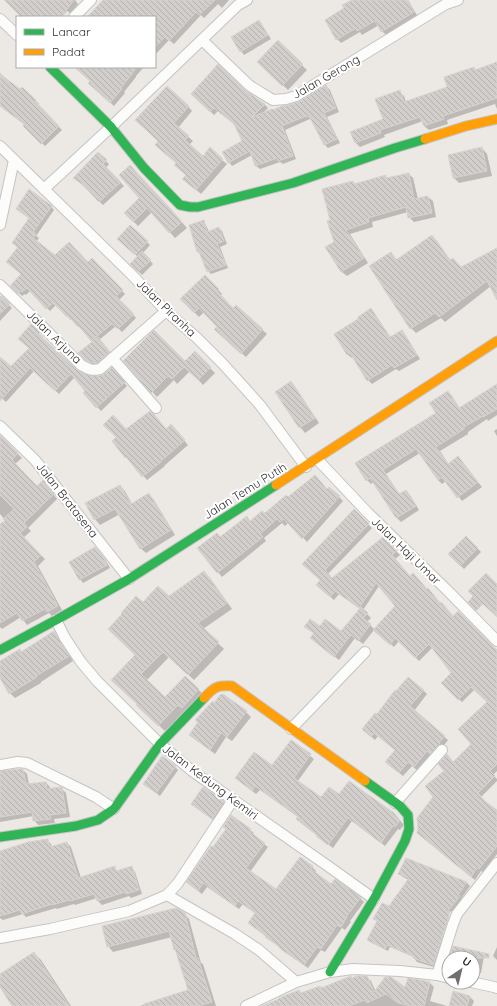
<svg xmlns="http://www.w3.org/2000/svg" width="497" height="1006" font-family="Quicksand,sans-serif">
<defs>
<pattern id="building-back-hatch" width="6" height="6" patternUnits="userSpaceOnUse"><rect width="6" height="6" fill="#d1cecb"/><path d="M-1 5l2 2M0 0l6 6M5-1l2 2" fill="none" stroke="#b4b1af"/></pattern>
</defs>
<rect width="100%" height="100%" fill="#ece8e4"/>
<g fill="#0003" fill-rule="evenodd">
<polygon points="5,0 75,0 78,4 70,13 67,11 62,17 22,17"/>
<polygon points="103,0 229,0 222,8 218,4 204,18 201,15 174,44 169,40 155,55 155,17 90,17"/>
<polygon points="354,0 408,0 418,17 386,35 382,31 379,25 362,35 360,32 341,43 337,39 346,9"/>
<polygon points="259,21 262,25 271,39 244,55 241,51 232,37"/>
<polygon points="278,42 307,70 288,90 259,62"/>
<polygon points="497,63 497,109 495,104 447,120 448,124 429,130 424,126 423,121 384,135 385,137 360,147 356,143 352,133 384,120 399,92 404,96 406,102 449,87 474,68 477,70"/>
<polygon points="78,67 144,67 136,76 136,77 124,92 125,93 114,106 93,87 91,81"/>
<polygon points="0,73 20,91 35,100 39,104 37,105 62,130 45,146 24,126 25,125 0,106"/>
<polygon points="326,86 330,90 339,112 327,117 340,143 328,148 325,145 312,120 310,119 285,130 296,159 283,164 280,162 260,169 256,166 252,155 232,166 229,162 243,141 236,125 218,111 214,115 192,94 245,92 264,104 268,108 262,114 298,103"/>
<polygon points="188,106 192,111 178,128 193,141 189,145 203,157 222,160 227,164 201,194 188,183 187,175 159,141 141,124"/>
<polygon points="482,148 487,154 492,176 459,183 454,178"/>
<polygon points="98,154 109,164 106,168 124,186 103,205 75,178"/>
<polygon points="409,174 413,178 418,199 428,197 433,201 436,217 414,222 409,217 408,212 372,222 373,227 350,234 368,263 347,276 342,272 327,248 335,242 331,221 353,182 356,184 385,176 387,178"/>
<polygon points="140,198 173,212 187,228 175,238 152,212 138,226 125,213"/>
<polygon points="51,206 54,210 36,236 39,238 36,242 55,257 88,263 92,259 125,294 119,300 136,318 122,332 116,326 99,340 112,356 96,366 90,363 79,353 93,342 72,319 71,320 56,305 50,311 30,291 26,295 25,294 22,296 12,286 22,274 18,248 13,243"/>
<polygon points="203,222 206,225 209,232 219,228 222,231 227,244 220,247 228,268 211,274 208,271 201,255 198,252"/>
<polygon points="130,226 150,245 143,253 153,264 142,275 131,264 138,257 118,239"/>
<polygon points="432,236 437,241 451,261 461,268 497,249 497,294 491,286 445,322 441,318 416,333 411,328 391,253 397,260"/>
<polygon points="205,276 222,294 220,296 233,310 236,306 267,334 246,357 220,334 218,327 204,312 199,317 181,299"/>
<polygon points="0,296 12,308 0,321"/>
<polygon points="374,314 391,338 402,332 406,336 420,359 399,371 396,369 372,384 368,380 354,357 352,358 348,355 335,335"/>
<polygon points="31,326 43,337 42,338 77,371 87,376 98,377 115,372 127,386 101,411 84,393 86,391 75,377 59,394 34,371 6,402 0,396 0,358 11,368 30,349"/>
<polygon points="195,353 215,373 203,385 190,371 177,384 174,380 157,397 124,361 185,362"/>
<polygon points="291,382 296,388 319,423 305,433 300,427"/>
<polygon points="497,385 497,415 488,421 487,419 468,432 468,434 440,451 449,465 458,458 482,487 462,501 446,481 442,484 438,480 420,453 386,474 400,495 406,491 410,495 419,510 401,522 397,518 374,482 371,484 367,480 437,413 448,392 452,396 460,409"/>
<polygon points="497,429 497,436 494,431"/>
<polygon points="175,430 188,445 164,466 165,466 147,480 113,441 126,431"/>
<polygon points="0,436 22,458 15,464 37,487 47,486 57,499 28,528 31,531 23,538 45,559 38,566 62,610 52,616 49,613 27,625 21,617 2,629 0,627 0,526 6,521 0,514"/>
<polygon points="120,486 125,491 132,504 148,494 154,500 175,535 146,553 140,548 120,514 100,525 95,519"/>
<polygon points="327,490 339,497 343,501 307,542 289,522 285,526 282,523 264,538 266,541 222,577 198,548 220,538 247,518 251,522 265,515 288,499"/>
<path d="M354,511L372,528L328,574L333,580L383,538L400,555L395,559L410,577L440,604L453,618L497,651V771L493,775L497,779V781L481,797L486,803L497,811V854L483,872L481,871L475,880L422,837L434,797L445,772L447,755L454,763L473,744L488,702L475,689L462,702L446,687L453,673L433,647L419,661L399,641L394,647L374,630L363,644L355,638L339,660L311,638L315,634L306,626L320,627L341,633L360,609L339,594L334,600L321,589V580L303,564ZM379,586L396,606L375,630L367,622L371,618L363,610Z"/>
<polygon points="466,537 481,552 464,569 449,554"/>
<polygon points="98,551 105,559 110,568 83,583 80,579"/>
<polygon points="204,573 210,578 232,609 203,629 224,649 194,680 169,657 146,681 165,698 185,677 204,695 165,731 143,711 136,655 143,604 169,597"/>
<polygon points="54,633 59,638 73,661 41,682 41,683 15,698 10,693 0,676 0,662 20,651 22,653"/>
<polygon points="423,690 427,694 414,711 448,740 435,757 432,754 418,771 412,766 403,776 390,766 396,750 378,736 375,740 367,733 377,716"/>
<polygon points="222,695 246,712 251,717 232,741 226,737 215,754 195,739 190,735"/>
<polygon points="291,741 314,759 297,782 321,799 339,796 398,818 403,824 403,826 400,830 398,829 385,846 352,821 333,848 301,823 297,819 298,817 260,790 256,794 236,778 272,767"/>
<polygon points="175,767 178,770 160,796 148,787"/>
<polygon points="23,770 27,774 29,785 46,783 50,787 50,789 61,788 66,793 70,817 54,819 55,823 38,825 34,820 34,816 0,822 0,772"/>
<polygon points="223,802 226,805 216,822 195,807"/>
<polygon points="250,830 254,833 252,835 268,847 250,872 277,890 312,867 316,871 315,873 332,885 360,898 364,902 350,921 351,922 345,930 342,928 325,952 321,950 308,968 285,952 249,923 256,913 243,904 239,909 207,887 202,894 187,882 213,848"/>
<polygon points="47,840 51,844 52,848 67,843 71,847 81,878 114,868 118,872 131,868 135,872 142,894 131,898 129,896 102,905 98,901 97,898 75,905 74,904 57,909 56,908 26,917 23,914 3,920 0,918 0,852"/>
<polygon points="407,859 467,883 470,886 461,899 462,900 453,912 451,911 436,933 442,935 446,939 437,968 417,962 414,958 414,957 390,947 388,951 372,943 368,939 389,907 409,880 403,877 399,874"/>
<polygon points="184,913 189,919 201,963 203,964 216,1006 140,1006 189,991 172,937 113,952 108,946"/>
<polygon points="497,947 497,960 493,956"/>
<polygon points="34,953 41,960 71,1006 13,1006 0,985 0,975"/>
<polygon points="484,956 481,973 473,972 473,958 450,958"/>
<polygon points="351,977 353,979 366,977 371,981 376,992 406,989 420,981 430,983 434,987 430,1001 447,1006 265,1006 299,991 302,994 321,989"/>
<polygon points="470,997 474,1001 472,1006 450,1006"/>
</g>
<g fill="url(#building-back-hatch)" stroke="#d7d4d0">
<polygon points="4,0 74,0 61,17 21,17"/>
<polygon points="103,0 215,0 199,15 196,12 169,41 165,37 155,47 155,17 87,17"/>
<polygon points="352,0 407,0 414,12 381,32 375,21 357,31 356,28 336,40 325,20 344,8 342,5"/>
<polygon points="259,20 268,35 240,52 231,37"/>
<polygon points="278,40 303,64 282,86 257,62"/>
<polygon points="497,62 497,98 443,116 444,119 424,126 420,117 380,130 381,133 355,143 350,132 383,119 375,99 400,90 404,102 447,87 444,77 474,67 475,70"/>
<polygon points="218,64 246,91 265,104 252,117 272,109 273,110 282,106 288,105 298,102 326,85 336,108 324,113 337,139 324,145 309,116 307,117 306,116 282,126 293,156 278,161 277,158 255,166 250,151 228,163 222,152 242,141 234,124 214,108 210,112 191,94"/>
<polygon points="74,67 137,67 121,88 122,89 110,103 88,83 90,81"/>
<polygon points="0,74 20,89 22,87 36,100 35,101 59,126 41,144 23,126 24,124 0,106"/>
<polygon points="167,86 189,106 174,123 189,136 185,140 203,156 210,147 223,159 196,190 182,179 186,175 174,165 176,163 155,145 158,141 135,120"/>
<polygon points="482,147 487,171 453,178 448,155"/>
<polygon points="98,152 107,160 103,164 121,182 99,202 83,185 73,178"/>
<polygon points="130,165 138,174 168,206 182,222 169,233 147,208 133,222 124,213 139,198 119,175"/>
<polygon points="409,173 414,199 428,196 432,213 408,218 406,207 368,218 369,222 346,230 364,258 341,272 325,247 334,242 327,221 330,220 322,189 353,181 354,184 386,175 386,178"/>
<polygon points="29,189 52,206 33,232 36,234 33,238 55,255 69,242 88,262 92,258 123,290 116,296 134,314 118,329 112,324 91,341 79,326 78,327 68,316 67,317 53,303 46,309 27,288 22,292 21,291 18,294 10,286 21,274 6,262 18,247 12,243 29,218 16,209"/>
<polygon points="204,220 207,232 219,227 224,241 217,244 226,265 207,272 199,252 197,252 189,225"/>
<polygon points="130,225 148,241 135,255 117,239"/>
<polygon points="432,235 450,260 453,258 461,267 497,248 497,300 487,281 439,317 435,313 410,329 369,266 391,252 396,260"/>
<polygon points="142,251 151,260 138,272 130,264"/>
<polygon points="205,275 219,289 217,291 233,308 236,305 263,329 241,354 214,329 217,327 199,308 194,313 180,299"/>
<polygon points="2,296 10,304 0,314 0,297"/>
<polygon points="371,308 390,337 402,330 417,355 394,368 392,365 367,381 350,353 347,355 334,334 358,319 358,317"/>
<polygon points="31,324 40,333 39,334 78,371 88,375 97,376 104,374 112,367 125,382 96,408 83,393 85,391 71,374 55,391 30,368 0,401 0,357 11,366 29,348 18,339"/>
<polygon points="154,330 185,361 195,351 211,367 198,380 184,367 172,379 168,376 151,393 123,361"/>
<polygon points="98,337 110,352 97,363 91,363 85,360 78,353"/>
<polygon points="291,381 315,418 299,428 275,392"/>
<polygon points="497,384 497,409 483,417 483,416 464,427 464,429 436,447 448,464 458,456 478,482 457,498 442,477 438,480 416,449 383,470 399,494 406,490 416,506 396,518 370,478 366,481 355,463 436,413 429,403 448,391 459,408"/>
<polygon points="150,411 154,414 166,429 171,424 185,440 161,461 161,462 142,477 126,457 125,458 112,441 116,437 103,425 113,415 126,429"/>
<polygon points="0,435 18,453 12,460 37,486 43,480 54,494 24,523 27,527 20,533 41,555 34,562 58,606 47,612 45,609 22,621 17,613 0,623 0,524 5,521 3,519 14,509 0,495"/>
<polygon points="315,475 327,489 329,487 340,496 302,539 284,519 280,522 277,519 260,534 263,537 217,573 197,548 217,533 220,537 247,516 250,521 262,511 265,513 286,495 288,497"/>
<polygon points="120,485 131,504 149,493 171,530 140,549 115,509 94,520 85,503"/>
<polygon points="354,509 369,524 325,570 332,578 383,537 397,551 392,555 410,576 413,573 427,589 428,588 440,603 441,602 453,616 458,611 497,650 497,764 490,771 495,776 478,793 486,802 497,810 497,846 479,869 477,868 471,877 417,833 418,828 417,818 433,797 425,786 444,771 438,764 447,754 453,762 471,744 458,729 487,702 471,687 458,700 441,683 451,673 429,644 415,658 395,638 390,645 373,630 395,606 376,583 359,608 335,591 330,597 316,585 320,580 302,564"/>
<polygon points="466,536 478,548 460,566 448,554"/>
<polygon points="95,547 102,555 107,565 79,580 69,562"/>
<polygon points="204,571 227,603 198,623 219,642 188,675 163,652 141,674 165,697 185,676 199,689 182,708 178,705 158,726 136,705 137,704 111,680 135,655 108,629 122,614 121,613 136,596 143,602 158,586 169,596"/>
<polygon points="486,573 497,584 497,617 483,604 476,611 468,602 473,596 468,591"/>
<polygon points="361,607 368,613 363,618 371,624 358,641 351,635 334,657 310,638 314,633 304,627 310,619 320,626 325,619 341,631"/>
<polygon points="54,631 69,656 36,676 37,677 9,694 0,678 0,661 20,649 21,652"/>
<polygon points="408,677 424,690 410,706 445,736 439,743 440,744 430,754 427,751 414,767 408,762 399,773 385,762 395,750 374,733 371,737 362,729 375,713 377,714 395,690 396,691"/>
<polygon points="223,694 247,711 227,737 221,733 210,750 189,735 198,722 195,720 213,701 214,703 220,695"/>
<polygon points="291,740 311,754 294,778 321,797 329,787 339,794 349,781 394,813 399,819 399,822 395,827 393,826 381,843 348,818 328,845 316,836 317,835 296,819 298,816 255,786 252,791 235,778 254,752 272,765"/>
<polygon points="162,756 176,766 156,793 143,784"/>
<polygon points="18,769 23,769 26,784 46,782 47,789 60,787 62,787 66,813 50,815 51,819 33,821 32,812 0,817 0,771"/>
<polygon points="203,787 224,801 212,819 191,804"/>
<polygon points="231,815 251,829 249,831 265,843 246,868 276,889 300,857 313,866 311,869 331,884 335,879 361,897 346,917 347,917 341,927 337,925 321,949 317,947 304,965 279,948 280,947 265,937 266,936 248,923 255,913 238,901 235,906 203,883 198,891 186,882 211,846 213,847 226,829 223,827"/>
<polygon points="48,839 50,847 67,842 78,878 115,866 116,871 132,866 139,890 126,894 125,892 97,901 94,894 70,901 69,900 52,905 52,904 22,914 20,910 0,916 0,851 28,842"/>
<polygon points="406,858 467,882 458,895 460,896 449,910 449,916 433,965 413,958 414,956 387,945 385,949 367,940 377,921 373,919 382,903 389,906 409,878 398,874"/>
<polygon points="176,908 185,913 196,958 198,958 212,1002 199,1006 145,1006 144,1004 188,990 175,949 174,950 169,931 107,947 102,926"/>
<polygon points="453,946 489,954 489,958 449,958"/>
<polygon points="34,952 69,1006 12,1006 0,987 0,974"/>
<polygon points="351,976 352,978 357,976 367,976 374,992 385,977 391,977 405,987 408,978 420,980 430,982 424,1006 411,1006 398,1003 386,994 367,1003 365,1000 349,1006 262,1006 279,999 279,998 299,990 301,993 320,986 321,988"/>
<polygon points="453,991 470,996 467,1006 449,1006"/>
</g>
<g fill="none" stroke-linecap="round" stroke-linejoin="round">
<defs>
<g id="street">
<polyline points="74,17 91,0"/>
<polyline points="0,19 17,35"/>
<polyline points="202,40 250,86 273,100 286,99 296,96 446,4 458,0"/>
<polyline points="0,146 44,189 131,274 166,311 197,338 223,364 260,405 306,467"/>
<polyline points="44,189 111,127 238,5 247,0"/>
<polyline points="0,225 14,160"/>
<path d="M0,285L44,328L81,365C88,369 91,371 100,369L166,311"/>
<polyline points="112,358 156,408"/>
<polyline points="0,426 35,460 129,579"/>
<polyline points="317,459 367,512 449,592 497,641"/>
<polyline points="56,620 65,638 81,662 97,681 160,744 192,771 328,866 374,899"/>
<polyline points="291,729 365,652"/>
<polyline points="0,765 18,762 27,763 96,797 114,809"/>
<polyline points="395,803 442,750"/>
<polyline points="167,895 235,934 259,950 296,982"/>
<polyline points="0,938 50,929 129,911 167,895 178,883 233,800"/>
<polyline points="437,975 453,924 457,914 497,863"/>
<polyline points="471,982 494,987 497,988"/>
<polyline points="246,1006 296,982 330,972 353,969 400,971 437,975 449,978"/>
</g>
<g id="fast">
<polyline points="50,67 111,127 144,168 180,205 190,207 198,207 293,183 395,148 425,139"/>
<polyline points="0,650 56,620 129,579 276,485"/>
<polyline points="0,837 76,826 98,820 114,809 160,744 204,698"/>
<polyline points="330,972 374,899 405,841 409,829 408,815 400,806 365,781"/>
</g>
<g id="slow">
<polyline points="425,139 466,126 497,119"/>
<polyline points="276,485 497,341"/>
<path d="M204,698C214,687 217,685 232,686L365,781"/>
</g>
</defs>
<use href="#street" stroke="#c5c4c5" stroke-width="12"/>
<use href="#fast" stroke="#c5c4c5" stroke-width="11"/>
<use href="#slow" stroke="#c5c4c5" stroke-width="11"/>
<use href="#street" stroke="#fcfcfb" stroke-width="10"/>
<use href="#fast" stroke="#30b455" stroke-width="9"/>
<use href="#slow" stroke="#ff9f0a" stroke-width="9"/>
</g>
<g text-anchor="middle" stroke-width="4" stroke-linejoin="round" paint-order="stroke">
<g font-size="12" fill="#2e2e2e" stroke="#fff">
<text transform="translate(326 77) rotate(-30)" y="4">Jalan Gerong</text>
<text transform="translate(166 308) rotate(44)" y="4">Jalan Piranha</text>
<text transform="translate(54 337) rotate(44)" y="4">Jalan Arjuna</text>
<text transform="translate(245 491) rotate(-32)" y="4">Jalan Temu Putih</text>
<text transform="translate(67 500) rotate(52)" y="4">Jalan Bratasena</text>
<text transform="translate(406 551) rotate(44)" y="4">Jalan Haji Umar</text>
<text transform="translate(210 782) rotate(37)" y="4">Jalan Kedung Kemiri</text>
</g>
</g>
<rect x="16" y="16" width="140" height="52" fill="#ffffff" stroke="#ababab"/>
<rect x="24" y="29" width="20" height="6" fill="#30b455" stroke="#ababab"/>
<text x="52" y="36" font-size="12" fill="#2e2e2e">Lancar</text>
<rect x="24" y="49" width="20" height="6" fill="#ff9f0a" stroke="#ababab"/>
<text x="52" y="56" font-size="12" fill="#2e2e2e">Padat</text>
<g transform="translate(461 970) rotate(35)"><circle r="19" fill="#ffffff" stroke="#ababab"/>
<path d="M0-3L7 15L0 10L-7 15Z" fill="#706f6e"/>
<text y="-6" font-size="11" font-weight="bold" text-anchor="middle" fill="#2e2e2e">U</text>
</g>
</svg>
